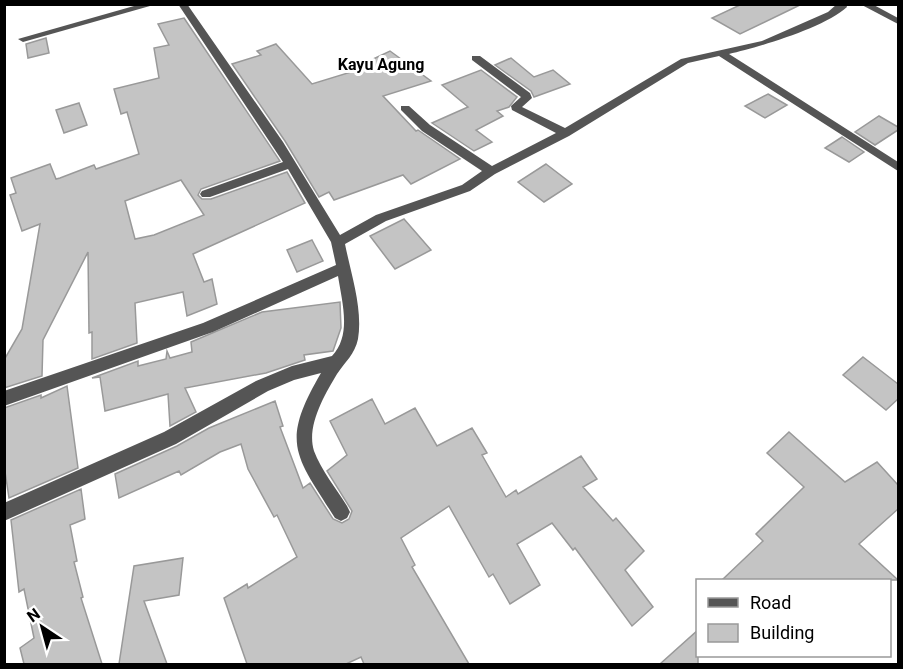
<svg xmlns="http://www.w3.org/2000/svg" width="903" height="669" font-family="Roboto,sans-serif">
<rect width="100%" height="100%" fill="#fff"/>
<g fill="#c4c4c4" stroke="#999" stroke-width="1.5" fill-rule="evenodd">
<polygon points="742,4 802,4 740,34 712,18"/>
<path d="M184,18L280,161L201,189L198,195L202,199H211L287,172L305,203L193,254L204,282L212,279L217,304L187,316L183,292L135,303L137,343L92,359V332L89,333L88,252L43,340L42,376L4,388V360L22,329L40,224L22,231L10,195L16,193L11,178L50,164L56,179L60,178L94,165L96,169L139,154L127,112L121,114L114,89L159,78L154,48L169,45L158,24ZM181,180L204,215L154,235L135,239L125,201Z"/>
<polygon points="46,38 49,53 28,58 26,44"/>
<polygon points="276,44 312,84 374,65 369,61 390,51 431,81 383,96 416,131 418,130 460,159 411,184 403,175 334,200 329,192 319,197 285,141 232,64 261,55 257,51"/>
<polygon points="511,58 534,77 553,70 570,84 534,97 531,91 495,65"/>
<polygon points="481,70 517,97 509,107 497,111 503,116 476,130 492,142 474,151 432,123 468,107 442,85"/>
<polygon points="768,94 787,105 765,118 745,106"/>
<polygon points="79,103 87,125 64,133 56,110"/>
<polygon points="879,116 898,127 898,130 875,145 855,132"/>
<polygon points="842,137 864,152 849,162 825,148"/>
<polygon points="546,164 572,184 544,202 518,182"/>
<polygon points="404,219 431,250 395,269 370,236"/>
<polygon points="312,240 323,261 297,272 287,250"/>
<polygon points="340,302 341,328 333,351 304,355 305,360 266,373 185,388 196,412 170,426 168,394 105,411 100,377 92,378 138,361 138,366 166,359 167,351 170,358 192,352 191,342 262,312"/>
<polygon points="863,357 898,384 898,399 886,410 843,375"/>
<polygon points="67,386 78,468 9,498 4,465 4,408 41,395 41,398"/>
<polygon points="372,399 385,424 415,408 437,446 472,428 487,453 482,455 506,497 516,490 518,494 581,456 597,479 583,487 613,521 616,518 644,551 625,570 653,607 632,626 575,548 573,550 552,523 517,544 540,585 510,604 493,574 489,577 449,506 401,538 415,565 412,567 469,664 364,664 361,657 346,664 247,664 224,598 247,584 248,588 297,557 277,515 274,517 248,469 241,444 220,452 181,475 179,471 119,498 115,474 177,446 209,428 275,401 283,426 280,427 303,488 310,483 333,519 342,523 349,519 352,511 327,471 347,455 330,421"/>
<polygon points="789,432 845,482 877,462 898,485 898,509 859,544 898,580 722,580 763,541 756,534 804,487 767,453"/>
<polygon points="81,489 85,519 70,525 77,561 74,562 83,597 81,598 102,664 24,664 20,648 34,638 24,589 19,592 11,520"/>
<polygon points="183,558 179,595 144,601 167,664 119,664 134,566"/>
<polygon points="698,630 698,664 660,664"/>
</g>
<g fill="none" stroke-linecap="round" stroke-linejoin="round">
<g fill="#555" fill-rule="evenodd">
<polygon points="141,4 157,4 23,42 18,39"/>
<path d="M178,4H187L283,142L340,235L376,215L462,185L482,171L422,131L401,110V106H409L430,125L492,166L556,133L512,110L511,106L521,97L472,60V56H480L530,93L532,98L522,107L565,128L681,59L762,41L828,12L837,4H846L847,7C824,28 759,47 729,54L898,162V171L719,56L688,63L569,136L495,174L470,191L386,221L345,244C351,274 363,309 358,339C355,354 345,362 337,374C325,394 306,426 314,451C321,470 336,488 347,506L350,512L347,518L341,521L335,518C295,455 280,443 321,373L294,380L268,391L176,444L4,521V503L164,432L256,381L292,366L332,356C352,335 342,302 338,276L213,332L4,406V391L203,323L336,265L331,242L288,169L210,197H202L200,194L202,191L283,162Z"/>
<polygon points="860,4 872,4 898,18 898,24"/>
</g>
</g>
<g text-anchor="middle" stroke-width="6" stroke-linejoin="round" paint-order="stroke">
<g font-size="16" font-weight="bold" fill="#000" stroke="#fff">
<text x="381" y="70">Kayu Agung</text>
</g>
</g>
<rect width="903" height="669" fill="none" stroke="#000000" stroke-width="12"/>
<rect x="696" y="579" width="195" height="78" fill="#ffffff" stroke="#999999" stroke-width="1.5"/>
<rect x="708" y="598" width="30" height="9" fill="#555555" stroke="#999999" stroke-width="1.5"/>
<text x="750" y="609" font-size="18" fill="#000000">Road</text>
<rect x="708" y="624" width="30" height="18" fill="#c4c4c4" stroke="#999999" stroke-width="1.5"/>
<text x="750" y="639" font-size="18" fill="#000000">Building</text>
<g transform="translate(42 627) rotate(324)" stroke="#ffffff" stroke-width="4.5" paint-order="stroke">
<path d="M0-4.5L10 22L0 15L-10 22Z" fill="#000000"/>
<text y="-9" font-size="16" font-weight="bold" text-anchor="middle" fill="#000000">N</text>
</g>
</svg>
